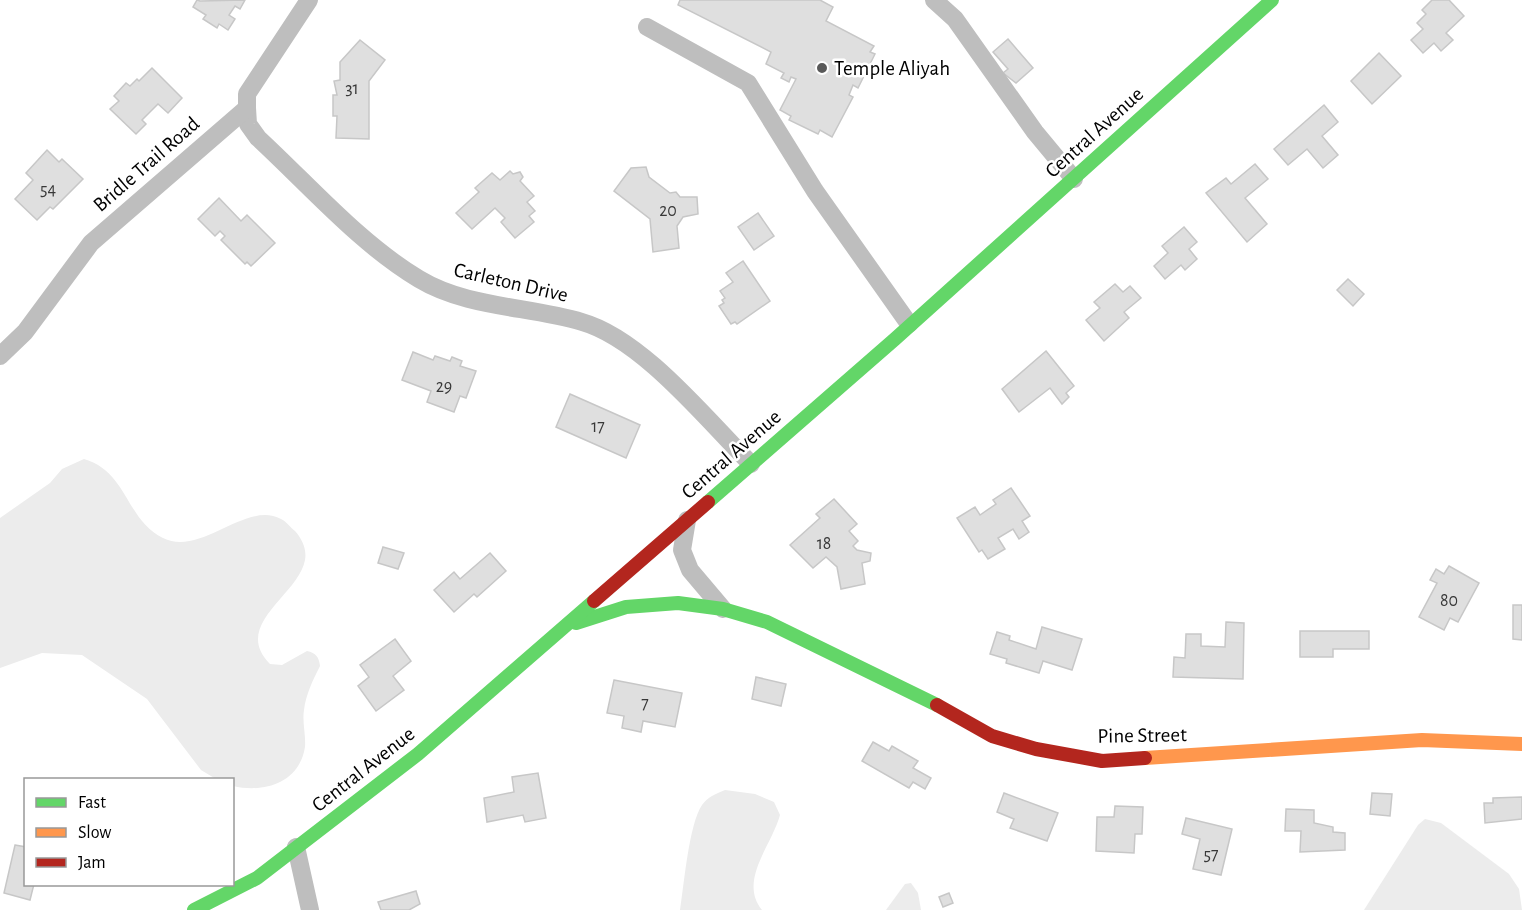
<svg xmlns="http://www.w3.org/2000/svg" width="1522" height="910" font-family="'Alegreya Sans',sans-serif">
<rect width="100%" height="100%" fill="#fff"/>
<g fill="#ececec">
<path d="M84,459C128,472 125,519 163,538C201,557 246,500 281,519C286,521 291,528 295,531C302,539 307,549 305,560C299,595 231,625 270,664L282,665L307,651C316,653 319,657 320,666C313,680 306,694 304,710C302,722 306,735 305,747C299,784 263,793 233,786L232,780L216,779L201,770L147,699L82,655L42,653L0,668V518L50,483L62,469Z"/>
<path d="M725,790L755,794L774,802L780,815C772,845 738,881 762,910H680C684,885 689,824 702,805C708,797 715,794 725,790Z"/>
<polygon points="1425,819 1441,823 1509,874 1519,889 1522,910 1364,910 1418,825"/>
<polygon points="911,883 918,893 921,910 886,910 905,884"/>
</g>
<g fill="#dfdfdf" stroke="#c7c7c7" stroke-width="1.5">
<polygon points="197,0 200,1 245,0 240,9 235,6 229,15 235,19 228,30 219,24 217,28 203,19 206,15 193,7"/>
<polygon points="680,0 820,0 833,7 826,21 874,46 870,52 875,54 858,88 853,85 849,95 853,97 832,137 820,130 818,134 789,120 791,116 780,110 796,79 791,77 789,82 781,78 784,73 766,64 771,52 678,5"/>
<polygon points="1432,0 1449,0 1464,16 1446,33 1453,40 1441,51 1434,43 1423,53 1411,40 1423,29 1417,23 1426,14 1422,10"/>
<polygon points="1008,39 1033,68 1016,83 1003,73 1008,69 993,52"/>
<polygon points="360,40 385,60 369,81 369,139 336,138 337,116 333,116 333,95 337,95 334,81 340,80 340,62"/>
<polygon points="1379,53 1401,76 1372,104 1351,81"/>
<polygon points="152,68 182,98 168,113 158,104 142,120 146,124 136,134 110,109 119,101 114,96 126,83 130,86 137,79 139,81"/>
<polygon points="1324,105 1338,122 1322,136 1338,155 1323,168 1307,149 1288,165 1274,149"/>
<polygon points="47,150 59,162 62,159 83,179 53,209 50,207 37,220 15,199 33,180 26,173"/>
<polygon points="1255,164 1268,179 1245,198 1267,224 1247,242 1206,193 1226,178 1231,184"/>
<polygon points="646,167 649,177 670,193 676,192 680,197 697,197 698,214 683,217 677,226 679,248 653,252 650,219 614,191 631,168"/>
<polygon points="510,171 513,174 520,172 523,177 520,181 534,196 527,202 535,211 529,216 534,222 515,238 501,222 505,218 495,208 472,229 456,213 479,192 475,188 492,173 500,180"/>
<polygon points="219,198 241,221 247,215 275,243 251,266 247,262 245,264 221,240 225,236 220,231 215,236 198,219"/>
<polygon points="758,213 774,236 754,250 738,227"/>
<polygon points="1184,227 1197,242 1189,249 1197,259 1185,270 1181,265 1165,279 1154,266 1168,253 1162,246"/>
<polygon points="743,261 770,301 737,324 735,322 731,324 719,306 724,303 722,300 725,298 720,291 733,282 726,273"/>
<polygon points="1348,279 1364,294 1353,306 1337,290"/>
<polygon points="1115,284 1123,292 1130,286 1141,298 1124,312 1129,318 1104,341 1086,320 1100,308 1094,302"/>
<polygon points="1046,351 1074,386 1066,393 1069,397 1062,404 1050,388 1019,412 1002,389"/>
<polygon points="413,352 433,360 435,356 450,361 452,357 462,361 460,366 476,371 466,398 460,396 454,412 427,402 431,391 402,380"/>
<polygon points="570,394 640,425 626,458 556,427"/>
<polygon points="1011,488 1030,516 1022,521 1029,532 1019,539 1013,529 998,538 1005,549 988,559 982,550 979,552 957,518 975,507 980,515 996,504 993,500"/>
<polygon points="834,499 857,524 849,531 858,541 853,546 857,550 871,553 870,561 862,563 865,584 841,589 837,567 826,557 813,568 790,545 820,518 816,514"/>
<polygon points="383,547 404,553 398,569 378,563"/>
<polygon points="490,553 506,571 477,597 474,594 454,612 434,590 454,572 460,579"/>
<polygon points="1449,566 1479,583 1458,622 1450,618 1444,630 1419,617 1437,583 1430,580 1436,569 1444,574"/>
<polygon points="1513,605 1522,605 1522,640 1513,639"/>
<polygon points="1226,622 1244,623 1243,679 1173,677 1174,657 1185,658 1186,634 1201,634 1201,646 1225,647"/>
<polygon points="1042,627 1082,639 1072,670 1043,661 1039,673 1006,663 1007,659 990,654 997,632 1010,636 1009,640 1036,649"/>
<polygon points="1300,631 1369,631 1369,649 1333,649 1333,657 1300,657"/>
<polygon points="395,639 411,661 393,676 404,690 376,711 358,686 369,677 360,665"/>
<polygon points="756,677 786,684 781,706 752,699"/>
<polygon points="614,680 682,693 675,727 643,721 641,732 622,728 624,716 607,713"/>
<polygon points="873,742 889,751 892,746 918,761 913,768 931,778 925,789 913,782 909,788 862,761"/>
<polygon points="538,773 546,818 525,822 523,815 487,822 484,798 514,792 512,777"/>
<polygon points="1004,793 1058,813 1047,841 1010,828 1014,819 997,812"/>
<polygon points="1372,793 1392,794 1390,816 1370,814"/>
<polygon points="1522,797 1522,819 1485,823 1484,803 1493,803 1493,798"/>
<polygon points="1115,806 1143,807 1142,834 1135,834 1134,853 1096,851 1097,817 1114,817"/>
<polygon points="1286,809 1314,810 1314,823 1333,827 1333,832 1345,833 1345,850 1300,852 1301,831 1285,831"/>
<polygon points="1186,818 1232,829 1221,875 1193,869 1200,839 1182,834"/>
<polygon points="15,845 26,847 26,884 34,884 30,900 4,893"/>
<polygon points="416,891 420,904 409,910 381,910 378,902"/>
<polygon points="949,893 953,903 943,907 939,897"/>
</g>
<g fill="none" stroke-linecap="round" stroke-linejoin="round">
<g stroke="#bebebe" stroke-width="18">
<polyline points="934,0 955,19 1035,132 1074,179"/>
<polyline points="647,27 748,83 815,191 909,324"/>
<path d="M247,108L248,124L258,138C310,186 359,243 419,279C467,308 529,306 582,322C642,339 706,419 751,464"/>
<polyline points="0,356 25,332 91,243 247,108 247,94 309,0"/>
<polyline points="687,520 682,550 690,570 723,609"/>
<polyline points="296,847 310,910"/>
</g>
<g stroke="#63d668" stroke-width="14">
<polyline points="708,502 895,339 1272,0"/>
<polyline points="576,623 626,607 678,603 723,609 767,622 937,705"/>
<polyline points="194,910 257,878 418,754 594,601"/>
</g>
<polyline stroke="#ff974d" stroke-width="14" points="1145,758 1422,740 1522,744"/>
<g stroke="#b3261e" stroke-width="14">
<polyline points="594,601 708,502"/>
<polyline points="937,705 992,736 1036,749 1102,761 1145,758"/>
</g>
</g>
<circle fill="#595959" stroke="#fff" stroke-width="2" cx="822" cy="68" r="6"/>
<g text-anchor="middle" stroke-width="5" stroke-linejoin="round" paint-order="stroke">
<g font-size="18" fill="#383838">
<text x="352" y="94">31</text>
<text x="48" y="195">54</text>
<text x="668" y="216">20</text>
<text x="444" y="392">29</text>
<text x="598" y="432">17</text>
<text x="824" y="549">18</text>
<text x="1449" y="606">80</text>
<text x="645" y="709">7</text>
<text x="1211" y="860">57</text>
</g>
<g font-size="21" fill="#000" stroke="#fff" text-anchor="start">
<text x="834" y="75">Temple Aliyah</text>
</g>
<g font-size="21" fill="#000" stroke="#fff">
<text transform="translate(1094 132) rotate(-42)" y="7">Central Avenue</text>
<text transform="translate(146 164) rotate(-41)" y="7">Bridle Trail Road</text>
<text transform="translate(511 282) rotate(13)" y="7">Carleton Drive</text>
<text transform="translate(731 454) rotate(-41)" y="7">Central Avenue</text>
<text transform="translate(1142 735) rotate(-1)" y="7">Pine Street</text>
<text transform="translate(363 769) rotate(-38)" y="7">Central Avenue</text>
</g>
</g>
<rect x="24" y="778" width="210" height="108" fill="#ffffff" stroke="#999999" stroke-width="1.5"/>
<rect x="36" y="798" width="30" height="9" fill="#63d668" stroke="#999999" stroke-width="1.5"/>
<text x="78" y="808" font-size="18" fill="#000000">Fast</text>
<rect x="36" y="828" width="30" height="9" fill="#ff974d" stroke="#999999" stroke-width="1.5"/>
<text x="78" y="838" font-size="18" fill="#000000">Slow</text>
<rect x="36" y="858" width="30" height="9" fill="#b3261e" stroke="#999999" stroke-width="1.5"/>
<text x="78" y="868" font-size="18" fill="#000000">Jam</text>
</svg>
